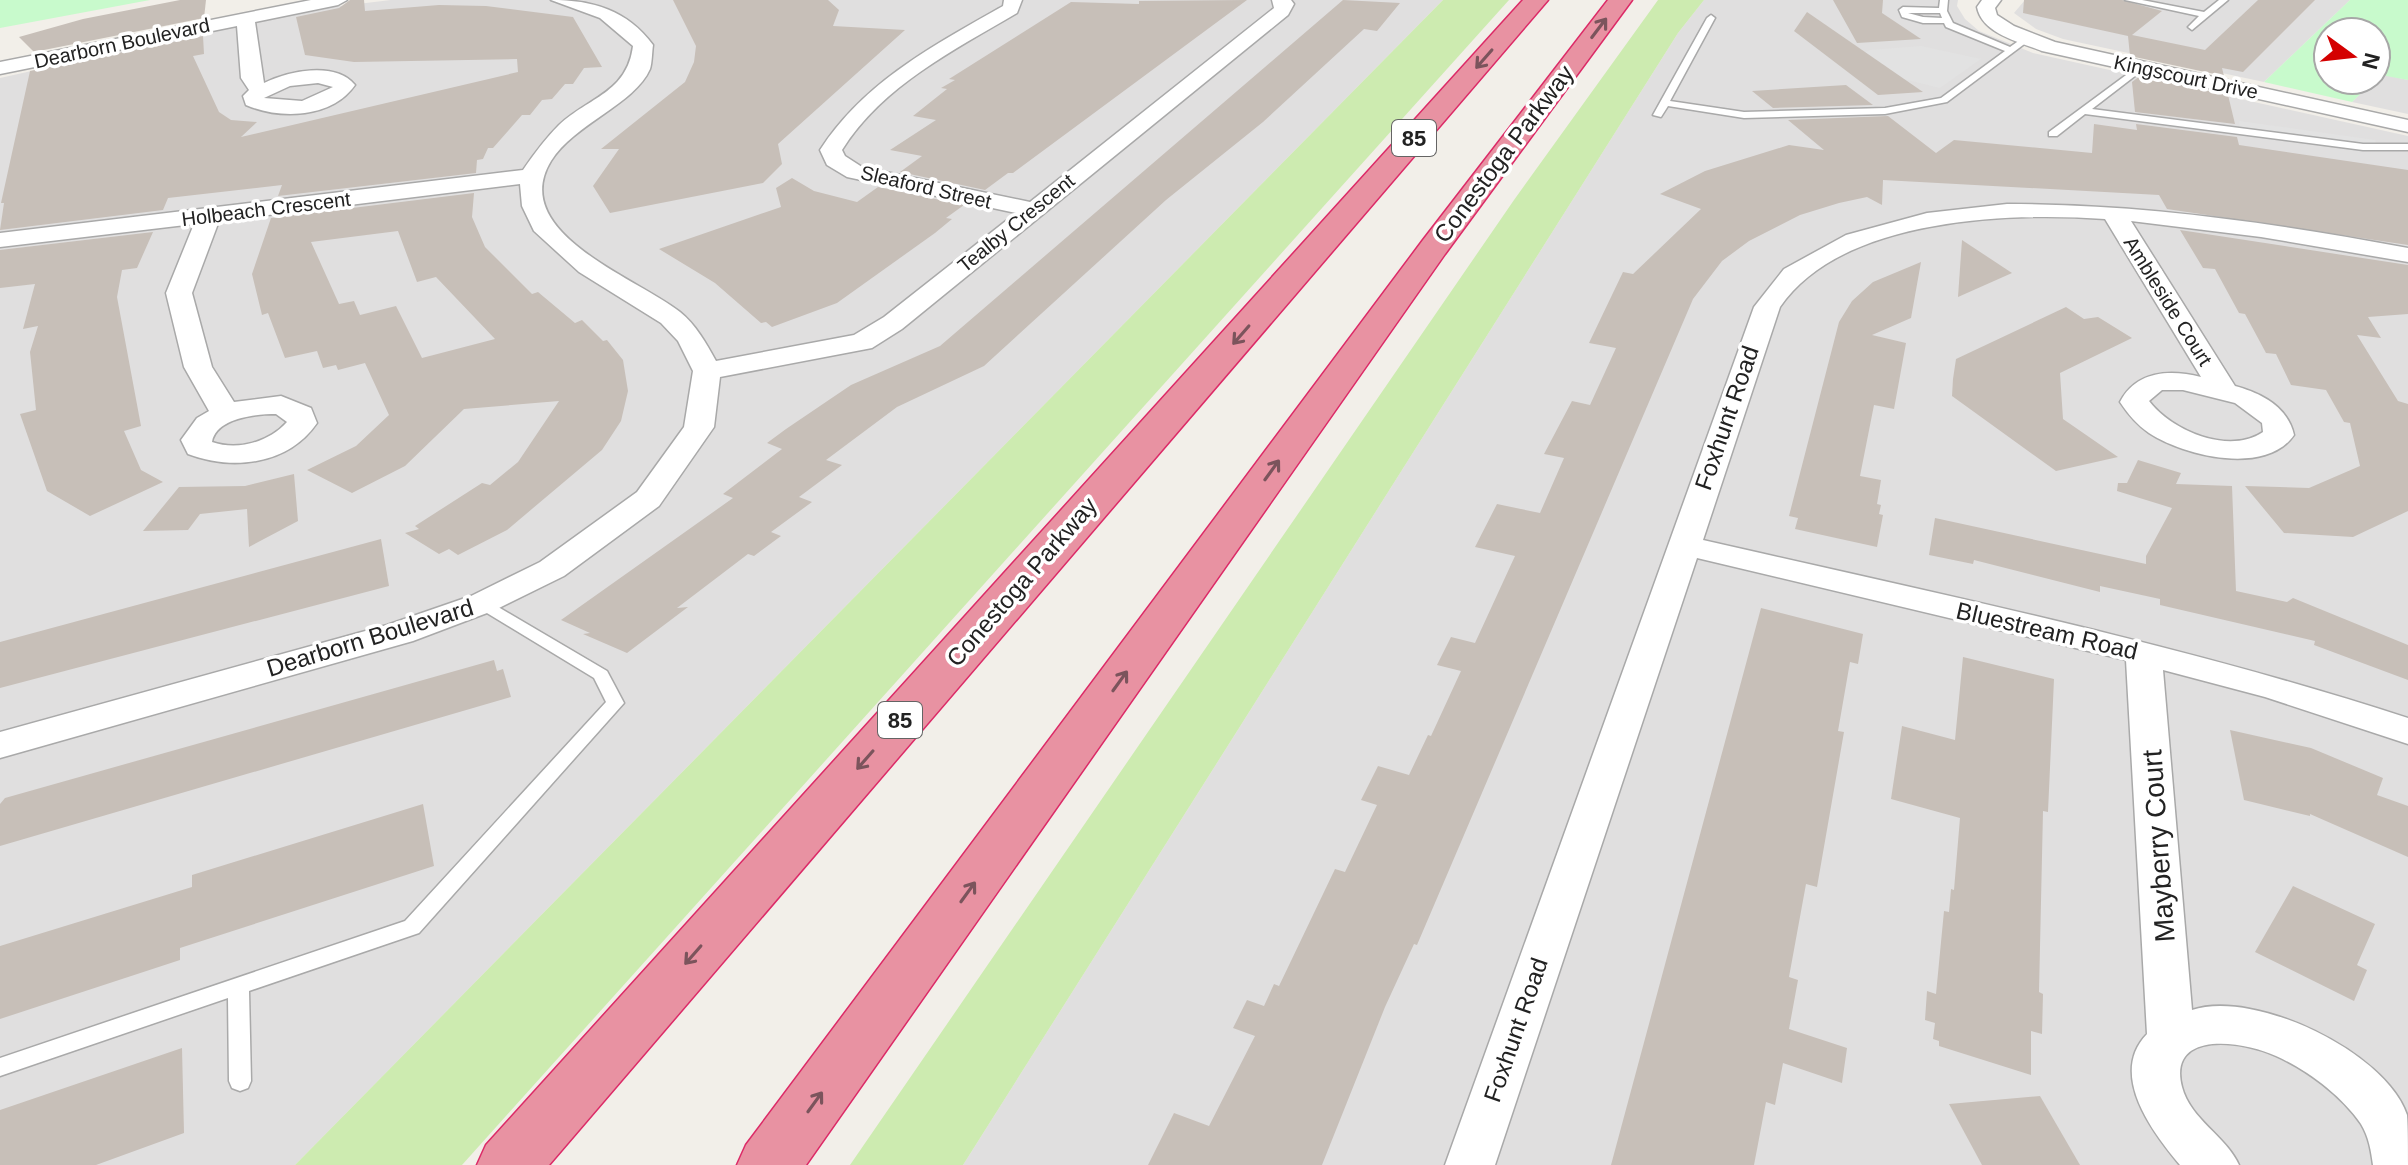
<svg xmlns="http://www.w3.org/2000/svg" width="2408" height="1165" font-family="Helvetica,sans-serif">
<rect width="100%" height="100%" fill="#f2efe9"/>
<g fill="#e0dfdf">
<polygon points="391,0 1443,0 295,1165 0,1165 0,78 307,10"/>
<polygon points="1704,0 1958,0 1957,6 1965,19 1979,31 2033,53 2408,136 2408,1165 963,1165 1678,33"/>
<polygon points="2025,0 2350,0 2264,82 2063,39 2036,29 2014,13"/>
<polygon points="2381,74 2408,80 2408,114 2352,102"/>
</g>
<g fill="#cdebb0">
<polygon points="1443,0 1509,0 462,1165 295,1165"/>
<polygon points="1658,0 1704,0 1678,33 963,1165 850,1165 1514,200"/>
</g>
<g fill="#c8facc">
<polygon points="0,0 150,0 0,28"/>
<polygon points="2350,0 2408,0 2408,80 2381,75 2376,79 2376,32 2328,32 2328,80 2375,80 2352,102 2264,82"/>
</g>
<g fill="#e2e2e2">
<polygon points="1921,46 1981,59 1940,88 1843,64 1870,50"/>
<polygon points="2239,121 2375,140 2377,146 2240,127"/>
</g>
<g fill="#c7bfb8" fill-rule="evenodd">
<polygon points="180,0 206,0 204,18 34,52 19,37 83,19"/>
<polygon points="350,0 364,0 365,11 439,5 486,6 573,17 602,67 584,68 573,84 565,84 552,99 542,100 530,115 522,115 493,148 488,148 483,159 477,160 476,173 278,196 282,185 168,198 163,210 0,230 4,203 1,203 30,71 203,36 204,54 193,56 219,112 231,120 257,122 241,137 518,72 517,59 354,62 305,55 296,17 339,8"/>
<polygon points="673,0 828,0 839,10 833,26 905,30 778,144 782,164 763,183 610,213 593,186 619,149 601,149 685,82 694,62 696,46"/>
<polygon points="1247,0 1013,173 1008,173 985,190 900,172 922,156 890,150 936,120 913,116 947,89 941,88 955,80 949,79 1071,2 1139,4 1139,1"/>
<polygon points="1343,0 1400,3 1377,31 1364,29 1263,122 1166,200 984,366 897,407 826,460 842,465 799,497 812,502 771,532 781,536 754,556 748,554 677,608 688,607 627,653 583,634 590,633 561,620 733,498 723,494 782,449 767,443 786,429 851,385 940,346"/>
<polygon points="1833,0 1883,0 1882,13 1921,39 1857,43"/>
<polygon points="2024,0 2122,0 2162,11 2132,35 2205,50 2258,0 2315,0 2243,72 2222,68 2224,76 2130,56 2128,36 2023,13"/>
<polygon points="1807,12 1923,92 1878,95 1794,31"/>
<polygon points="2140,76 2228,95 2235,124 2135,112 2132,82"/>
<polygon points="1846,85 1873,105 1773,108 1752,91"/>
<polygon points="1888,116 1936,153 1954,140 2092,153 2094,124 2137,130 2136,124 2237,137 2239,145 2408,170 2408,245 2167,209 2159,195 1883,180 1882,205 1867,197 1839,203 1800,215 1749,241 1722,261 1693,299 1417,945 1414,944 1385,1007 1322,1165 1148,1165 1174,1113 1209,1126 1255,1036 1233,1028 1247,1000 1264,1006 1274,984 1279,986 1335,869 1345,872 1377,805 1361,800 1378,766 1409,775 1428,735 1431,736 1461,671 1437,665 1451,637 1475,643 1515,556 1475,547 1497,504 1540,513 1564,458 1544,454 1572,401 1590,405 1616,348 1589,343 1623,272 1633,274 1701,209 1660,194 1705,171 1789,145 1824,150 1788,120"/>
<polygon points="792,178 814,191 857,202 878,187 964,205 946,218 952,219 935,233 837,303 772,327 766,322 761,323 715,283 659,249 781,207 776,188"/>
<path d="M474,193L472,217L485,247L532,294L538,292L575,323L582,320L603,341L607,340L623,360L628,391L621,421L602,450L507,530L458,555L449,549L439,554L405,533L419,529L415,526L482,483L490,485L518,462L559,401L464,409L405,466L352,493L307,470L356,446L389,415L365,363L338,370L336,365L323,368L317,351L285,358L268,313L262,315L252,274L271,218ZM398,231L417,282L436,277L495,339L422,358L396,306L360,315L354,301L339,304L311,242Z"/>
<polygon points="2180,230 2408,265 2408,314 2368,317 2381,338 2357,335 2398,401 2408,404 2408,511 2353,537 2284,533 2245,486 2309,488 2360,466 2350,423 2344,422 2326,390 2291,385 2276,354 2266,353 2245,314 2239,313 2215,269 2203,268"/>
<polygon points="153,232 137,268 122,270 117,297 141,426 124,431 141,470 163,482 90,516 47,491 20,414 36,410 30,352 38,326 23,329 35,284 0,288 0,250"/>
<polygon points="1962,240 2012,273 1958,297"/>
<polygon points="1921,262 1911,318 1872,335 1906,343 1894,409 1874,405 1860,476 1881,480 1877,504 1881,505 1879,514 1883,515 1877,547 1795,529 1798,518 1789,516 1839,322 1852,301 1873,282"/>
<polygon points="2066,307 2084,319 2098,317 2132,338 2060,373 2063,419 2118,457 2056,471 1952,396 1953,379 1956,359"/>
<polygon points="2138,460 2181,473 2176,484 2232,486 2236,591 2287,602 2293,598 2408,645 2408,680 2314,645 2315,641 2160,605 2160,599 2100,586 2100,592 1974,560 1973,564 1929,555 1935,518 2146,564 2146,556 2172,508 2117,491 2118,483 2127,483"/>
<polygon points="294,474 298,521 249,547 247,509 200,514 188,530 143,531 179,487 245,486"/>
<polygon points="381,539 389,586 0,688 0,642"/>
<polygon points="1761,608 1863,634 1858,664 1850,662 1838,731 1844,732 1817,887 1806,884 1789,977 1798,980 1789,1029 1847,1048 1842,1083 1783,1063 1775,1105 1766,1102 1754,1165 1611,1165"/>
<polygon points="1963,657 2054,679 2048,812 2043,811 2039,992 2043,994 2042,1034 2031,1031 2031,1075 1939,1046 1939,1041 1933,1039 1935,1023 1925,1020 1927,991 1936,994 1944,911 1949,912 1951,889 1954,890 1960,818 1891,799 1902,726 1955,740"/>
<polygon points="494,660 497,671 503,669 511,697 0,846 0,804 5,798"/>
<polygon points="2230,730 2311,748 2383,778 2377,795 2408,806 2408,857 2310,814 2310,816 2244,800"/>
<polygon points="423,804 434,866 180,948 180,960 0,1019 0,946 192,887 192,875"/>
<polygon points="2293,886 2375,924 2357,965 2367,970 2354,1001 2255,952"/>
<polygon points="182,1048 184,1133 96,1165 0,1165 0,1110"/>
<polygon points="2040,1096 2080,1165 1982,1165 1949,1104"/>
</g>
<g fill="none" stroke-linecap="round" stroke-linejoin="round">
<defs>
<g id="service">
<path d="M1940,0H1948L1947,11L1953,23L2010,47L2024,37L2031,39L1947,102L1885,114L1744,118L1668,106L1661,117L1653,115L1707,18L1711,15L1715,18L1670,101L1744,112L1885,108L1941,98L2005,51L1946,27L1944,23H1923L1902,17L1899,10L1903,7L1939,8ZM1908,13H1940L1942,18L1923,17Z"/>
<polygon points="2125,0 2142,0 2204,12 2219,0 2228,0 2192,30 2188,27 2199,16"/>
<polygon points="2141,64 2144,65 2144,69 2092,109 2363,144 2408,144 2408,150 2363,150 2085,114 2057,136 2049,136 2049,132"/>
<polygon points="483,598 607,671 624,703 419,933 249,991 251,1081 248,1088 240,1091 232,1088 229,1081 228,998 0,1076 0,1058 405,921 606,702 594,678 477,607 475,603 477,599"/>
</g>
<g id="minor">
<path d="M311,0H347L338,5L255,22L264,83C289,71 335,61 355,85C332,118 281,120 246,105L243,96L249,90L241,78L237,26L0,74V62ZM318,83L333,87L302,101L264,98L290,86Z"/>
<path d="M551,0C593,0 627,10 653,45C652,52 652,63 650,69C635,104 574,124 551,161C507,233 639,279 680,312C696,325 706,343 716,361L854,335L884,317L1016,213L847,177L827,165L820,150C864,82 934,45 1003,6L1004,0H1022L1017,13C954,50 882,86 842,150L845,156L862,167L1030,202L1274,8L1272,0H1291L1294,4L1288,15L902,329L872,348L720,377L714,427L659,506L564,576L495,610L413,641L0,758V732L387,625L471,596L540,562L637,492L684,427L693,371L678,341L661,323L579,272L534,231L522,206L520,184L219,221L192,293L212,367L234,402L281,396L311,408L317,423C288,465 233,471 188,454L181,440L197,418L209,411L184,367L166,293L194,224L0,247V233L523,170C534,154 545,139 559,125C589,97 627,93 633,46L600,18ZM276,414L287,422C269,442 238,451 212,442C216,418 256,414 276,414Z"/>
<path d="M1982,0H2001L1995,8L1997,15L2014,26L2055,42L2408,120V132L2042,51C2020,42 1982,34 1977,7Z"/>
<path d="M2007,204C2143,204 2274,223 2408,248V262L2261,237L2131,221L2235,386C2261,393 2288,407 2294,435C2266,476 2184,456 2149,433C2137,425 2128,414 2120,402C2136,371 2169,369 2201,377L2105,219C2008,212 1841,218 1780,307L1703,540C1939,594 2177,643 2408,718V744L2265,697L2163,670L2192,1010C2254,989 2386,1052 2407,1115C2408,1129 2408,1150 2408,1165H2373C2371,1151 2369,1137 2361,1124C2341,1095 2307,1070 2276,1056C2244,1041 2167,1029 2182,1087C2190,1119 2226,1136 2239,1165H2180C2153,1133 2108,1074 2147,1034L2126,660L1697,558L1495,1165H1445L1754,307L1784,269L1846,235L1927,213ZM2183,390L2235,403L2262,423L2263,432C2229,455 2172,431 2149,401L2162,390Z"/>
</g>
<g id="motorway">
<polygon points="1523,0 1548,0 549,1165 477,1165 486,1145"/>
<polygon points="1608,0 1632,0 1445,254 806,1165 737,1165 746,1145 1423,240"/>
</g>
</defs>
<use href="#service" stroke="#a9a9a9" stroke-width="3"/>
<use href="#minor" stroke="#a9a9a9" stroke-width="3"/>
<use href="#motorway" stroke="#dc2a67" stroke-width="3"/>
<use href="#service" fill="#fff" fill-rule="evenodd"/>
<use href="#minor" fill="#fff" fill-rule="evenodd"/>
<use href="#motorway" fill="#e892a2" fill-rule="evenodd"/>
</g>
<defs><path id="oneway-shaft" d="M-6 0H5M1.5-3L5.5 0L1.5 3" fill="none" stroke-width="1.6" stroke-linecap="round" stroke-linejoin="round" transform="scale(2)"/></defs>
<g stroke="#7b545c">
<use href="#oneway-shaft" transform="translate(1599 28) rotate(-53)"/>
<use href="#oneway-shaft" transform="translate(1484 59) rotate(131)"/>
<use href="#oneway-shaft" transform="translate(1241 335) rotate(131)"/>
<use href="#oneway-shaft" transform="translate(1272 470) rotate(-54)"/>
<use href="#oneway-shaft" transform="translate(1120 681) rotate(-54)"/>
<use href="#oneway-shaft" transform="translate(865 760) rotate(131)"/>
<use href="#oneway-shaft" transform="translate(968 892) rotate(-54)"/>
<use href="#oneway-shaft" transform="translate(693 955) rotate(131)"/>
<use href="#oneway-shaft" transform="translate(815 1102) rotate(-54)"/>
</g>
<g text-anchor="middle" stroke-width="7" stroke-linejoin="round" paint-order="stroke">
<g font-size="20" fill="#222" stroke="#fff">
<text transform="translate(122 43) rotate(-12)" y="7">Dearborn Boulevard</text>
<text transform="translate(2186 77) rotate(12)" y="7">Kingscourt Drive</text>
<text transform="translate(926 187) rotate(13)" y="7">Sleaford Street</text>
<text transform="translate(266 209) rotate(-7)" y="7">Holbeach Crescent</text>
<text transform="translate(1016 223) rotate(-39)" y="7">Tealby Crescent</text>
<text transform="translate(2168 301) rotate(58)" y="7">Ambleside Court</text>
</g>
<g fill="#fff" stroke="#646464" stroke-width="2">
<rect x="1392" y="120" width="44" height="36" rx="6"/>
<rect x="878" y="702" width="44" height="36" rx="6"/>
</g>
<g font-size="22" font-weight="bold" fill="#222">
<text x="1414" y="146">85</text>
<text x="900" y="728">85</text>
</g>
<g font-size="24" fill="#222" stroke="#fff">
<text transform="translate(1504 154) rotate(-53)" y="8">Conestoga Parkway</text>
<text transform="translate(1727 418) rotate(-71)" y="8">Foxhunt Road</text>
<text transform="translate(1022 582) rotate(-49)" y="8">Conestoga Parkway</text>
<text transform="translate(2047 631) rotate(13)" y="8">Bluestream Road</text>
<text transform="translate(370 638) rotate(-17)" y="8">Dearborn Boulevard</text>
<text transform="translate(1516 1030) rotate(-71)" y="8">Foxhunt Road</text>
</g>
<g font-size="28" fill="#222" stroke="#fff">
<text transform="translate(2158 846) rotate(-94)" y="10">Mayberry Court</text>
</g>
</g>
<g transform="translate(2352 56) rotate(105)"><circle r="38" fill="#ffffff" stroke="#a7a7a7" stroke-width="2"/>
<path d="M0-6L14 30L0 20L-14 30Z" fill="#d40000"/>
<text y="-12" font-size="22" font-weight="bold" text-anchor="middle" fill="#222222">N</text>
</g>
</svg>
